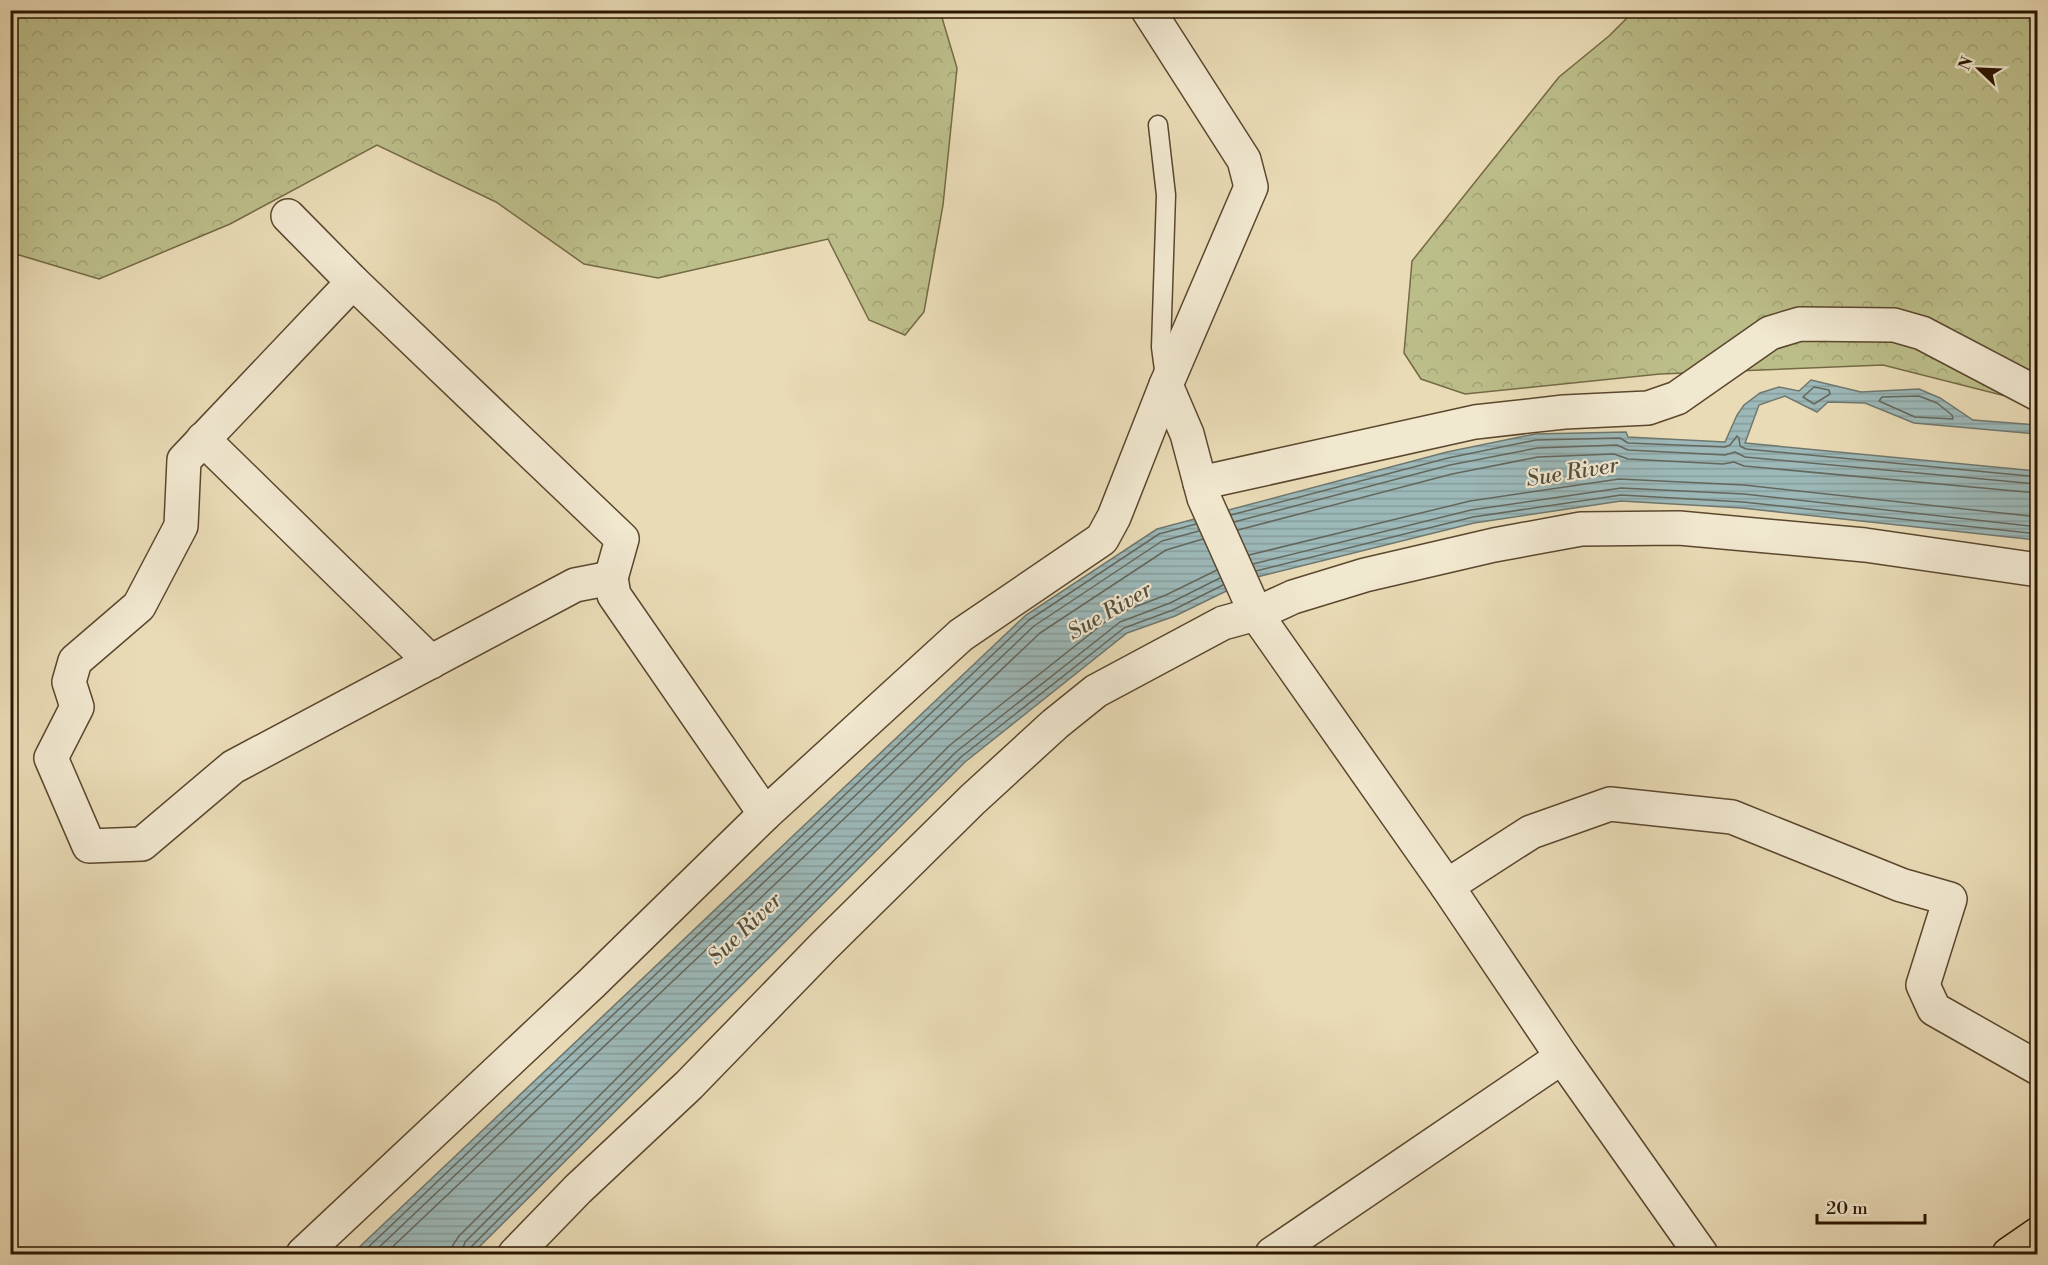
<svg xmlns="http://www.w3.org/2000/svg" width="2048" height="1265" font-family="'Libre Bodoni',serif">
<defs>
<pattern id="forest-crowns" width="20" height="18" patternUnits="userSpaceOnUse" patternTransform="scale(1.5)"><rect width="20" height="18" fill="#bcbe8a"/><path d="M2 6a3 3 0 1 1 6 0M12 15a3 3 0 1 1 6 0" fill="none" stroke="#a2a375"/></pattern>
<pattern id="water-rules" width="6" height="5" patternUnits="userSpaceOnUse" patternTransform="scale(1.5)"><rect width="6" height="5" fill="#9cb8b8"/><path d="M0 2.5h6" fill="none" stroke="#879d9c"/></pattern>
</defs>
<rect width="100%" height="100%" fill="#e9dbb6"/>
<filter id="stains"><feTurbulence type="fractalNoise" baseFrequency=".00333" numOctaves="4"/><feColorMatrix values="0 0 0 0 .2 0 0 0 0 .09 0 0 0 0 .02 0 0 0 .5 -.17"/></filter>
<radialGradient id="worn" r=".72"><stop offset=".6" stop-color="#630" stop-opacity="0"/><stop offset="1" stop-color="#630" stop-opacity=".3"/></radialGradient>
<g fill="url(#forest-crowns)" stroke="#746a45" stroke-width="1.5">
<polygon points="10,11 940,11 957,68 943,205 924,312 905,335 869,320 828,239 658,278 584,264 496,202 377,145 230,224 99,279 16,254 10,246"/>
<polygon points="1634,11 2037,11 2037,404 1883,365 1660,374 1465,394 1421,379 1404,353 1412,261 1559,77 1609,36"/>
</g>
<polygon fill="url(#water-rules)" stroke="#6f776e" stroke-width="1.5" points="1811,380 1861,392 1919,389 1940,398 1973,420 2037,425 2037,434 1914,423 1865,403 1828,402 1817,412 1785,396 1759,405 1745,443 2037,471 2037,540 1742,508 1621,501 1474,523 1253,578 1175,616 1127,633 965,762 472,1254 352,1254 1026,615 1157,529 1447,452 1535,434 1626,432 1628,437 1725,442 1737,415 1744,405 1760,393 1779,387 1799,391"/>
<g fill="none" stroke-linecap="round" stroke-linejoin="round">
<g stroke="#64675c" stroke-width="1.5">
<polygon points="1814,387 1829,390 1830,394 1814,404 1803,397"/>
<polygon points="1919,396 1937,403 1952,415 1953,419 1915,417 1879,401 1882,397"/>
<polyline points="1231,515 1448,458 1536,440 1620,438 1628,443 1725,447 1730,445 1737,436 1739,438 1740,446 1746,449 2038,477"/>
<polyline points="1234,522 1450,465 1537,448 1617,445 1628,450 1725,455 1735,452 1745,457 2038,484"/>
<polyline points="1238,530 1452,474 1538,457 1614,454 1628,459 1723,464 1734,462 1744,466 2038,493"/>
<polyline points="1249,555 1470,501 1619,479 1744,485 2038,517"/>
<polyline points="1253,564 1471,510 1621,488 1744,494 2038,527"/>
<polyline points="1256,571 1473,517 1621,495 1743,502 2038,534"/>
<polyline points="361,1254 1029,620 1159,534 1196,524"/>
<polyline points="372,1254 1034,626 1162,541 1199,531"/>
<polyline points="385,1254 1040,633 1166,550 1203,539"/>
<polyline points="452,1254 453,1245 459,1236 950,745 1114,615 1166,595 1217,570"/>
<polyline points="461,1254 465,1242 956,752 1120,622 1170,603 1220,578"/>
<polyline points="468,1254 470,1248 961,757 1124,628 1173,610 1223,585"/>
</g>
<defs>
<polyline id="service" points="1158,125 1166,195 1161,347 1165,377"/>
<g id="minor">
<polyline points="288,216 353,282 622,539 611,578"/>
<polyline points="353,282 184,460 181,526 139,606 75,661 69,682 77,707 51,758 89,846 142,844 233,767 575,585 611,578 614,595 765,814"/>
<polyline points="1166,385 1187,434 1204,498 1256,614 1447,886 1562,1057 1701,1254"/>
<polyline points="203,439 431,662"/>
<polyline points="1200,483 1475,422 1564,412 1648,408 1677,398 1770,333 1800,324 1894,325 1922,333 2038,394"/>
<polyline points="1447,886 1531,832 1610,804 1732,817 1901,885 1950,899 1923,985 1934,1009 2038,1068"/>
<polyline points="303,1254 592,983 765,814 961,635 1102,539 1114,517 1166,385 1251,187 1244,160 1148,10"/>
<polyline points="515,1254 578,1189 689,1085 824,946 972,800 1055,724 1096,691 1223,623 1256,614 1293,597 1365,575 1494,545 1581,529 1679,528 1865,545 2038,570"/>
<polyline points="1272,1254 1562,1057"/>
</g>
<polyline id="primary" points="2009,1254 2038,1234"/>
</defs>
<use href="#service" stroke="#5b472e" stroke-width="21"/>
<use href="#minor" stroke="#5b472e" stroke-width="36"/>
<use href="#primary" stroke="#2c1600" stroke-width="36"/>
<use href="#service" stroke="#f1e8d0" stroke-width="18"/>
<use href="#minor" stroke="#f1e8d0" stroke-width="33"/>
<use href="#primary" stroke="#e9dbb6" stroke-width="33"/>
</g>
<g text-anchor="middle" stroke-width="4.5" stroke-linejoin="round" paint-order="stroke">
<g font-size="22" font-style="italic" fill="#534f40" stroke="#f1e8d0">
<text transform="translate(1572 471) rotate(-9)" y="8">Sue River</text>
<text transform="translate(1109 610) rotate(-30)" y="8">Sue River</text>
<text transform="translate(744 928) rotate(-44)" y="8">Sue River</text>
</g>
</g>
<rect width="2048" height="1265" fill="none" stroke="#e9dbb6" stroke-width="36"/>
<rect x="12" y="12" width="2024" height="1241" fill="none" stroke="#2c1600" stroke-width="3"/>
<rect x="18" y="18" width="2012" height="1229" fill="none" stroke="#2c1600" stroke-width="1.5"/>
<g transform="translate(1979 69) rotate(293)" stroke="#f1e8d0" stroke-width="4.5" paint-order="stroke">
<path d="M0-4.5L10 22L0 15L-10 22Z" fill="#2c1600"/>
<text y="-9" font-size="16" font-weight="bold" text-anchor="middle" fill="#2c1600">N</text>
</g>
<path d="M1817 1214v9h108v-9" fill="none" stroke="#2c1600" stroke-width="3"/>
<text x="1826" y="1214" font-size="18" fill="#2c1600" stroke="#f1e8d0" stroke-width="4.5" paint-order="stroke">20 m</text>
<rect width="100%" height="100%" filter="url(#stains)"/>
<rect width="100%" height="100%" fill="url(#worn)"/>
</svg>
